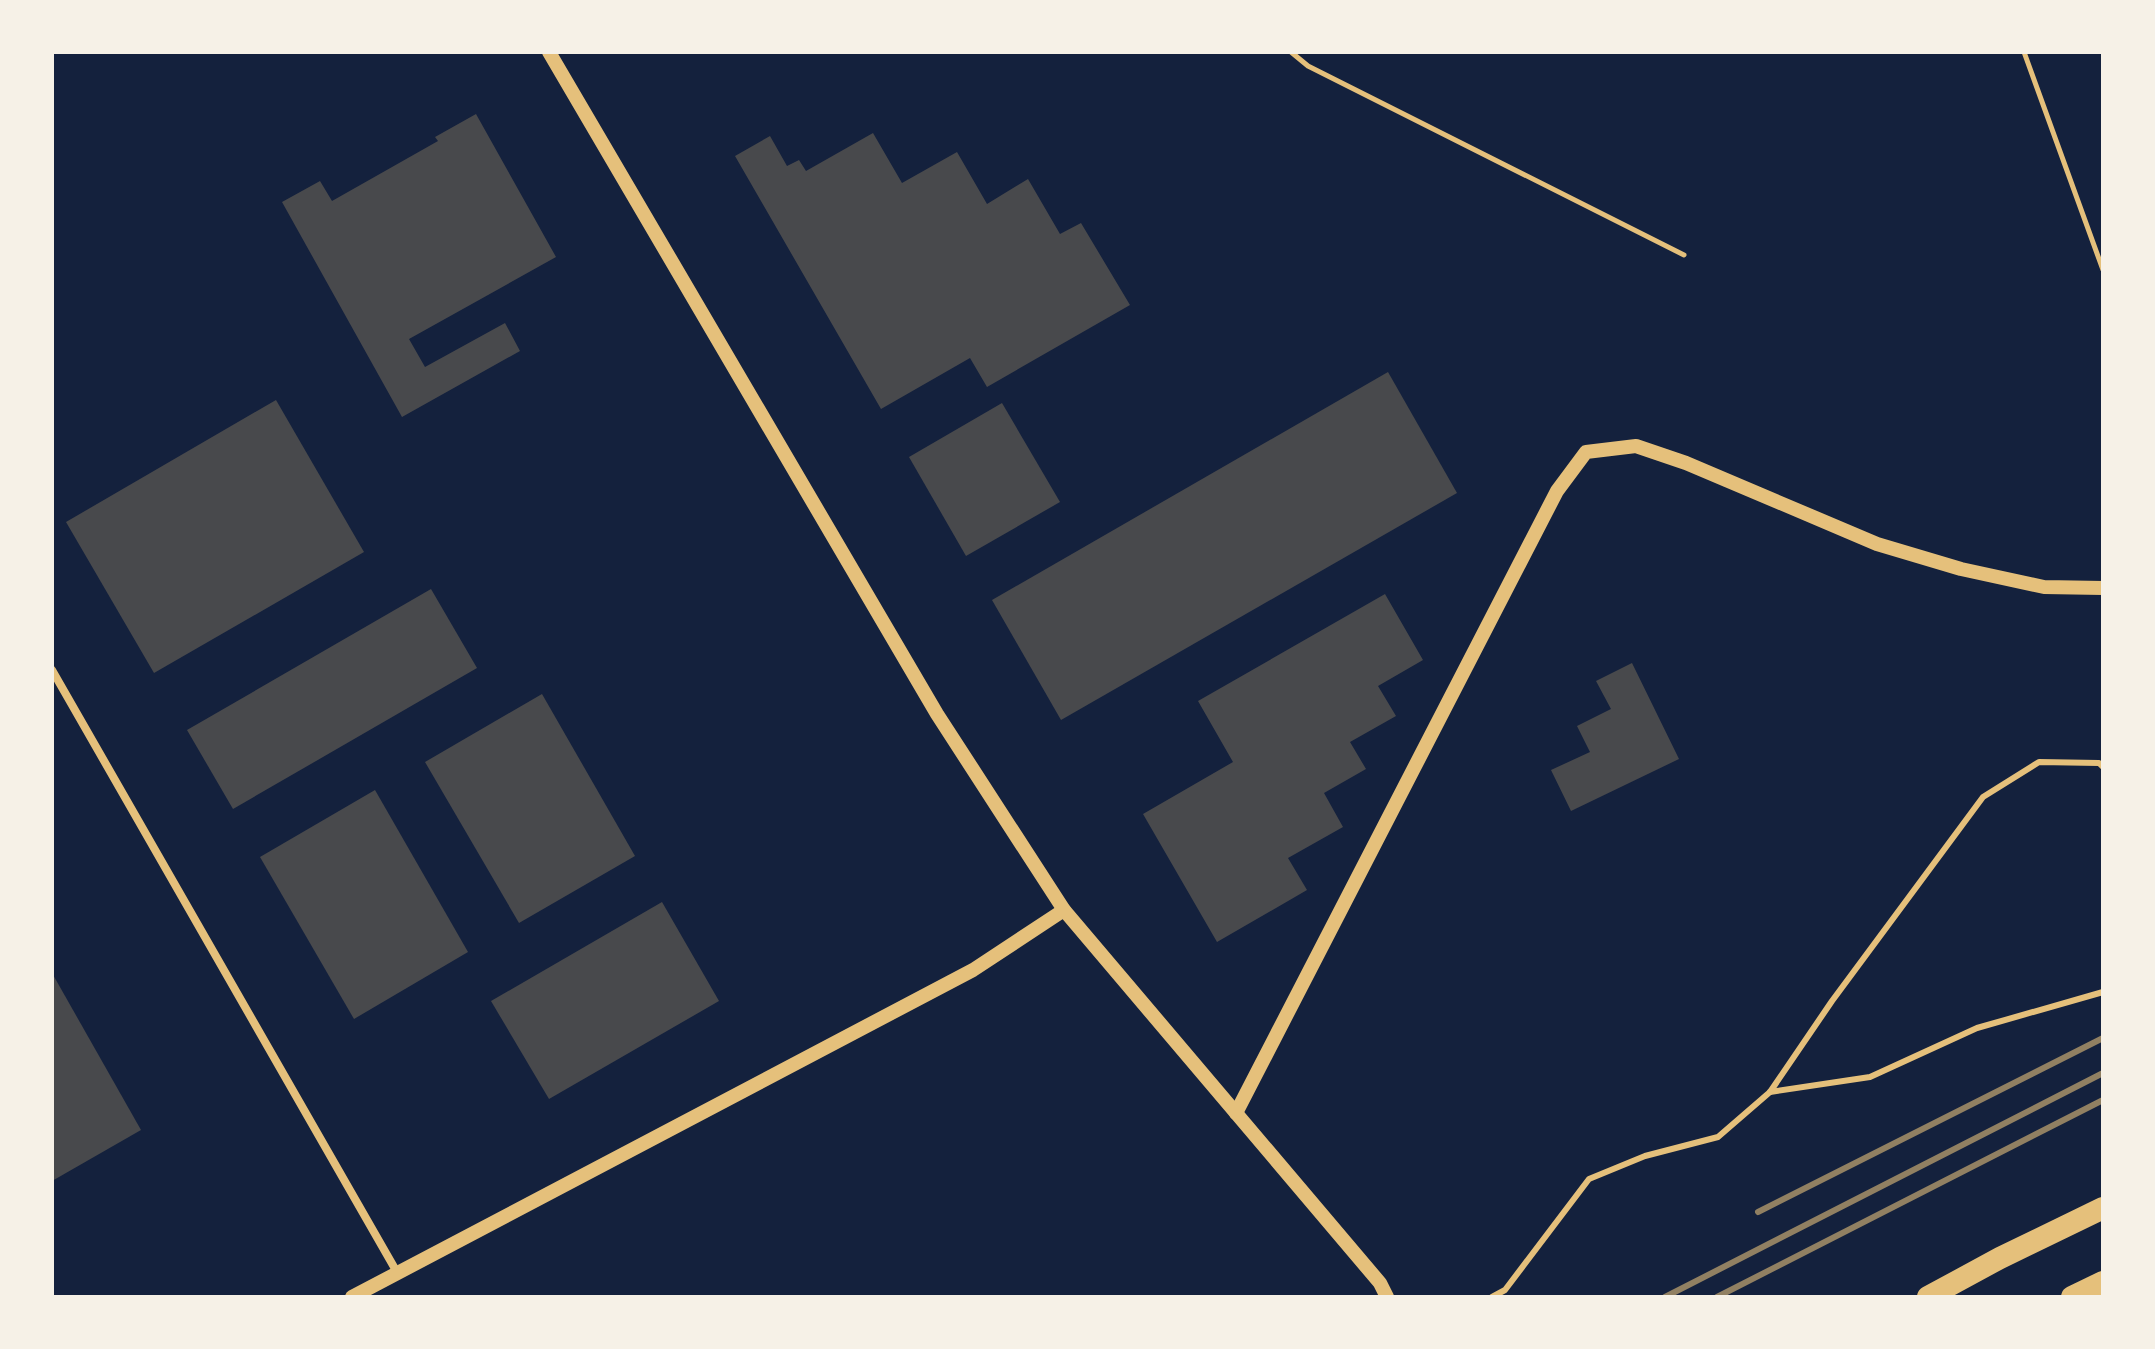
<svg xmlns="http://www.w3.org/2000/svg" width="2155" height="1349" font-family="'Varela Round',sans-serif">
<rect width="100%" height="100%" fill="#14213d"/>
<g fill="#48494c">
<polygon points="476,114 556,257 409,339 425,367 505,323 520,351 402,417 282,202 320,181 332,201 438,141 435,137"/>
<polygon points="873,133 902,183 957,152 987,204 1028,179 1060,234 1081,223 1130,305 987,387 970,358 881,409 735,156 770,136 787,166 799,160 806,171"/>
<polygon points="1388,372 1457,493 1061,720 992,600"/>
<polygon points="276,400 364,552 154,673 66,522"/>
<polygon points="1002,403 1060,502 966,556 909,457"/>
<polygon points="431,589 477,668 233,809 187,730"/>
<polygon points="1385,594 1423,660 1378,686 1396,716 1350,742 1366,769 1324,793 1343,827 1288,858 1307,890 1217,942 1143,814 1233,762 1198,701"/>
<polygon points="1632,663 1679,759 1571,811 1551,770 1590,752 1577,726 1611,709 1596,681"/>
<polygon points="542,694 635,856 519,923 425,762"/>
<polygon points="375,790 468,952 354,1019 260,857"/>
<polygon points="662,902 719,1001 549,1099 491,1001"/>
<polygon points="52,973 141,1130 52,1181"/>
</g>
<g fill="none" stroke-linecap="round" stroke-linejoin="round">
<g stroke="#e5c07b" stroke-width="5">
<polyline points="1291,52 1308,66 1684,255"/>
<polyline points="2024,52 2103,270"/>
</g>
<g stroke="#e5c07b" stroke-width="6">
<polyline points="1770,1092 1870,1077 1977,1028 2103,992"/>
<polyline points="1492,1297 1505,1290 1589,1179 1645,1156 1718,1137 1770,1092 1832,1001 1983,797 2039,762 2099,763 2103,767"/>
</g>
<polyline stroke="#e5c07b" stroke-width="8" points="52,670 398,1274"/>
<g stroke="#e5c07b" stroke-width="14">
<polyline points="549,52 937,714 1064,910 1380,1283 1387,1297"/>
<polyline points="1236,1113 1557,491 1586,452 1636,446 1686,463 1877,544 1961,569 2044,587 2103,588"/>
<polyline points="352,1297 973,970 1064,910"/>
</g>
<g stroke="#e5c07b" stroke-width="22">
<polyline points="1928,1297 2000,1258 2103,1208"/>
<polyline points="2072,1297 2103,1282"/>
</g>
<g stroke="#918062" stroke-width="6">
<polyline points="1758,1212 2103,1038"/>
<polyline points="1665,1297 2103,1073"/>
<polyline points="1717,1297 2103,1100"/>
</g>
</g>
<rect width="2155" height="1349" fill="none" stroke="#f6f1e7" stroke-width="108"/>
</svg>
